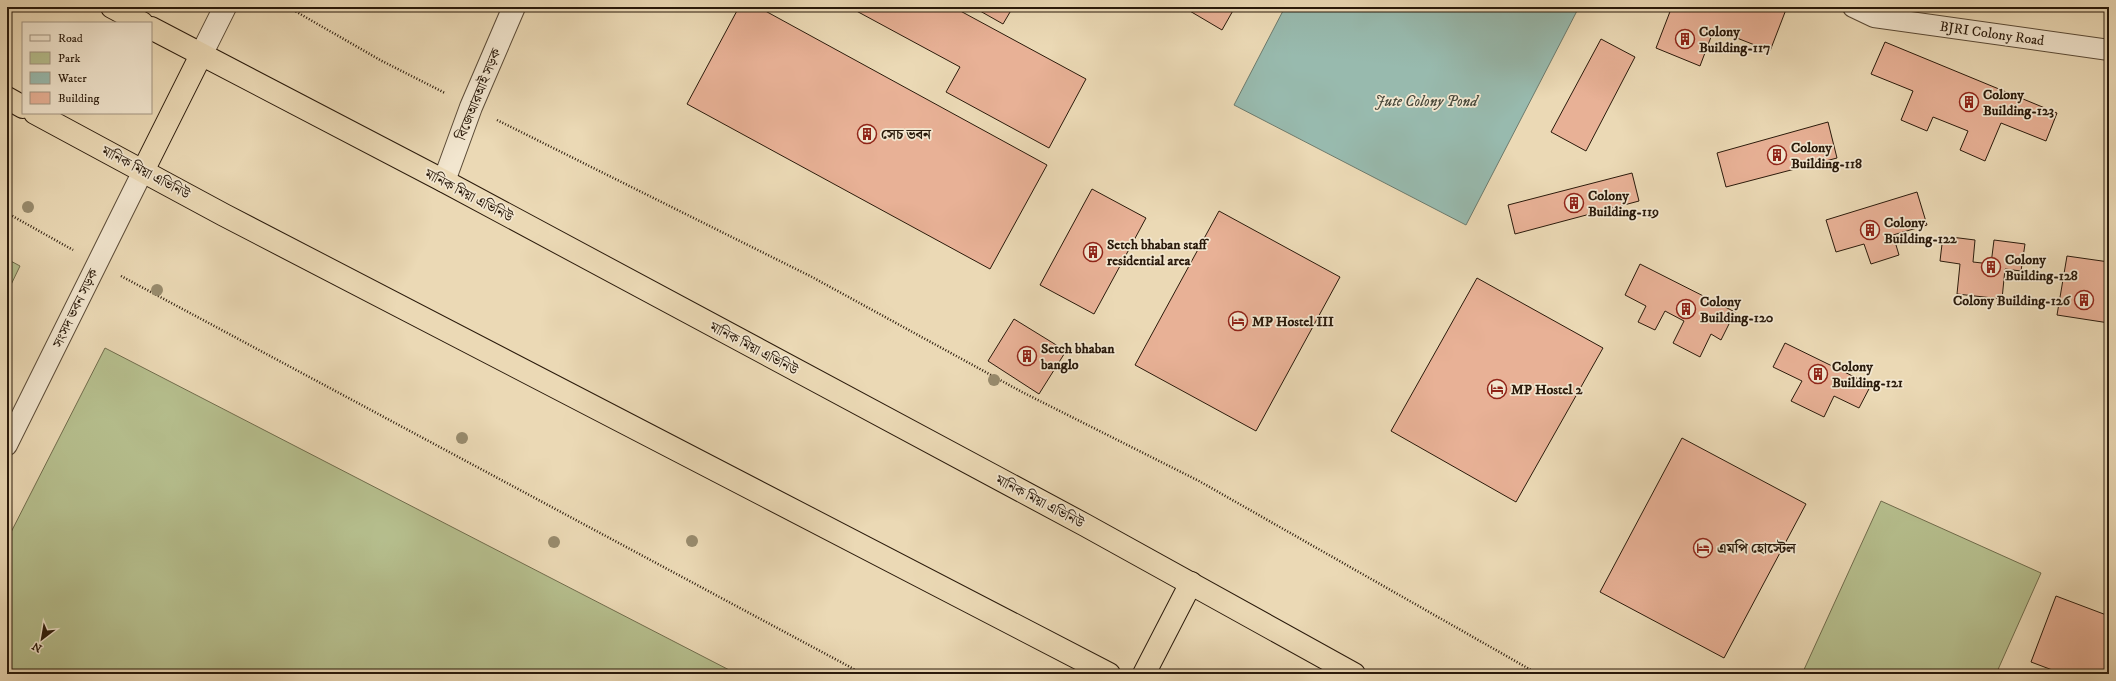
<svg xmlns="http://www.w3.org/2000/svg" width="2116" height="681" font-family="'IM FELL DW Pica','Noto Serif Bengali',serif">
<rect width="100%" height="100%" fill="#ebd9b5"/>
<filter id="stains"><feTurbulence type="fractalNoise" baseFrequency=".005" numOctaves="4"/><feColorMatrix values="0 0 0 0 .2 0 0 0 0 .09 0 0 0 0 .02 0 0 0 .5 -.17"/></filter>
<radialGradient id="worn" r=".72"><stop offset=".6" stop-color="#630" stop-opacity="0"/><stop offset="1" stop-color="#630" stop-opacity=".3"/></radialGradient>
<g fill="#b6bf8e" stroke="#706c4c">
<polygon points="7,259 20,266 7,293"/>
<polygon points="105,348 737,674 7,674 7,540"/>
<polygon points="1881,501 2041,573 1996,674 1802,674"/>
</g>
<polygon fill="#98baae" stroke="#6c7a6d" points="1285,7 1579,7 1466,225 1234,105"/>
<g fill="#e8b196" stroke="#2a1a0b">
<polygon points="739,7 758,7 1047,165 990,269 687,104"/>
<polygon points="849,7 953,7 1086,79 1049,148 946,92 960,67"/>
<polygon points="973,7 1013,7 1003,24"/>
<polygon points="1183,7 1235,7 1222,30"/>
<polygon points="1665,7 1787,7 1770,51 1714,29 1700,66 1656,48 1671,9"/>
<polygon points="1601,39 1635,57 1586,151 1551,132"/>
<polygon points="1885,42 2057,113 2046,141 2001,123 1985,161 1960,150 1968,131 1933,117 1927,131 1901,120 1913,91 1871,74"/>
<polygon points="1828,122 1837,158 1726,187 1717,153"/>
<polygon points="1632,173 1639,201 1515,234 1508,205"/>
<polygon points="1092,189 1146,218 1094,314 1040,285"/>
<polygon points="1917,192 1927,225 1893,235 1899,255 1871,264 1864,244 1836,252 1826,220"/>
<polygon points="1219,211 1340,277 1256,431 1135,365"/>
<polygon points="1943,236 1975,240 1973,262 1991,264 1994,240 2025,244 2021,271 2005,269 2002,299 1957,294 1960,264 1940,261"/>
<polygon points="2067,256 2109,262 2105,285 2109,286 2109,323 2057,315"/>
<polygon points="1640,264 1735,312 1721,340 1711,334 1700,357 1673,343 1684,321 1665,311 1655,330 1638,322 1646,306 1625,295"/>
<polygon points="1477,278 1603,348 1516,502 1391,431"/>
<polygon points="1014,319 1066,351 1039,394 988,361"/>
<polygon points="1785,343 1871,385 1859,408 1834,396 1824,417 1791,401 1802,381 1773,367"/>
<polygon points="1682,438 1806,504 1724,658 1600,592"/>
<polygon points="2056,596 2109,616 2109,662 2104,674 2063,674 2031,662"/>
</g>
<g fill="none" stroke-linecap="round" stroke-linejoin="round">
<defs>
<g id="service">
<polyline points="1853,7 1874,17 2109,50"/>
<polyline points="7,445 143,171"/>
</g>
<g id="minor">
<polyline points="201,55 225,7"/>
<polyline points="444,181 471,107 514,7"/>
</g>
<g id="trunk">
<polyline points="112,7 142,23"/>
<polyline points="151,28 444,181 1085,525 1354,674"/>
<polyline points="7,98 23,107"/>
<polyline points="35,113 224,215 1109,674"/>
<polyline points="143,171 201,55"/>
<polyline points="1144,674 1191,583"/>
</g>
</defs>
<use href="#service" stroke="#5a4a36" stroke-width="22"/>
<use href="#minor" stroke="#5a4a36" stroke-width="24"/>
<use href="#trunk" stroke="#2a1a0b" stroke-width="24"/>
<g stroke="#2a1a0b" stroke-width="2.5" stroke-dasharray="1 2" stroke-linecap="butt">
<polyline points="288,7 380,60 445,93"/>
<polyline points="497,120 812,277 1022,392 1199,481 1538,674"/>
<polyline points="7,213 73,250"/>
<polyline points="121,276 863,674"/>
</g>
<use href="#service" stroke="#f2e6cf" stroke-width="20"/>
<use href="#minor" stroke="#f2e6cf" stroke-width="22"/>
<use href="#trunk" stroke="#ebd9b5" stroke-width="22"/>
</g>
<g fill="#988b6d">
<circle cx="28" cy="207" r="6"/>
<circle cx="157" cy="290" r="6"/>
<circle cx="994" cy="380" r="6"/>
<circle cx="462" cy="438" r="6"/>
<circle cx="692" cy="541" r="6"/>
<circle cx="554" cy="542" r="6"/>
</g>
<defs>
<symbol id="building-ring" viewBox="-11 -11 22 22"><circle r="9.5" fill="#f2e6cf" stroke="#8f2418" stroke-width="1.5"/><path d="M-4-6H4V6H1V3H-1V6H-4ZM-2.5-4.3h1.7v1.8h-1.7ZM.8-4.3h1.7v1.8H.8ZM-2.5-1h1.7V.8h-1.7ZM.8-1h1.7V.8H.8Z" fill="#8f2418"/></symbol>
<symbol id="hotel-ring" viewBox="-11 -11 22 22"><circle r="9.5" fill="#f2e6cf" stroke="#8f2418" stroke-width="1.5"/><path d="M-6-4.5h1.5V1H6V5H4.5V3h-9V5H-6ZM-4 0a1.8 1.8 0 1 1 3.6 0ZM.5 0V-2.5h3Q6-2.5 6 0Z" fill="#8f2418"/></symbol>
</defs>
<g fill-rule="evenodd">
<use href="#building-ring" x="1674" y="28" width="22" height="22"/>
<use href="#building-ring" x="1958" y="91" width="22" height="22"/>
<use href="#building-ring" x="856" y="123" width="22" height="22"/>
<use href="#building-ring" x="1766" y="144" width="22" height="22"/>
<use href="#building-ring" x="1563" y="192" width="22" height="22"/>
<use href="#building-ring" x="1859" y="219" width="22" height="22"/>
<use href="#building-ring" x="1082" y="241" width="22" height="22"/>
<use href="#building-ring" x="1980" y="256" width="22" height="22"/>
<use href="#building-ring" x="2073" y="289" width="22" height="22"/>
<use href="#building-ring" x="1675" y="298" width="22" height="22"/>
<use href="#hotel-ring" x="1227" y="310" width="22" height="22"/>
<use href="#building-ring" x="1016" y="345" width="22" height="22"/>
<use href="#building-ring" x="1807" y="363" width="22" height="22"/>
<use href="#hotel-ring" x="1486" y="378" width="22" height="22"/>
<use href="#hotel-ring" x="1692" y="537" width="22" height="22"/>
</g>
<g text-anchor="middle" stroke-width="3.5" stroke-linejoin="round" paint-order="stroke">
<g font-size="14" font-weight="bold" fill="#2a1a0b" stroke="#f2e6cf" text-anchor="start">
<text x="1699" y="36">Colony<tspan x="1699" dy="16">Building-117</tspan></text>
<text x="1983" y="99">Colony<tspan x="1983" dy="16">Building-123</tspan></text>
<text x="881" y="139">সেচ ভবন</text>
<text x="1791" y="152">Colony<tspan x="1791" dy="16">Building-118</tspan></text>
<text x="1588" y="200">Colony<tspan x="1588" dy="16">Building-119</tspan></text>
<text x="1884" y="227">Colony<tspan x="1884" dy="16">Building-122</tspan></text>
<text x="1107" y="249">Setch bhaban staff<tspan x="1107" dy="16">residential area</tspan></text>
<text x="2005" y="264">Colony<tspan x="2005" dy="16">Building-128</tspan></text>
<text x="2070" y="305" text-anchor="end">Colony Building-126</text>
<text x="1700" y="306">Colony<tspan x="1700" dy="16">Building-120</tspan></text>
<text x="1252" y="326">MP Hostel III</text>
<text x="1041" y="353">Setch bhaban<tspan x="1041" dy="16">banglo</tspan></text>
<text x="1832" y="371">Colony<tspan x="1832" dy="16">Building-121</tspan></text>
<text x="1511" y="394">MP Hostel 2</text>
<text x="1717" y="553">এমপি হোস্টেল</text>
</g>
<g font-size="14" fill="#2a1a0b" stroke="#f2e6cf">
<text transform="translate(1992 33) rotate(8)" y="5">BJRI Colony Road</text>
<text transform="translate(478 94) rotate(-68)" y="5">বিজেআরআই সড়ক</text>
<text transform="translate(146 172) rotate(28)" y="5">মানিক মিয়া এভিনিউ</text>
<text transform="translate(469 195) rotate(28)" y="5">মানিক মিয়া এভিনিউ</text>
<text transform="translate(75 308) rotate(-64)" y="5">সংসদ ভবন সড়ক</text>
<text transform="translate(754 348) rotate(28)" y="5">মানিক মিয়া এভিনিউ</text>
<text transform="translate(1040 501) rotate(28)" y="5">মানিক মিয়া এভিনিউ</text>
</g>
<g font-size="15" font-style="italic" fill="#4b4a3c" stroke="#f2e6cf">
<text x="1426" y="106">Jute Colony Pond</text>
</g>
</g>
<rect width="2116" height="681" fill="none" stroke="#ebd9b5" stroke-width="24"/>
<rect x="8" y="8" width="2100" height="665" fill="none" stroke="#2a1a0b" stroke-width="2"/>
<rect x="12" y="12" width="2092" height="657" fill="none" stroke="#2a1a0b"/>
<rect x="22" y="22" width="130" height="92" fill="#f2e6cf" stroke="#a29481"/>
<rect x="30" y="35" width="20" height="6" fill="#f2e6cf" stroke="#a29481"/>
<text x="58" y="42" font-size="12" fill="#2a1a0b">Road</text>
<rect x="30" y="52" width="20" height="12" fill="#b6bf8e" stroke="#a29481"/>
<text x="58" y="62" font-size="12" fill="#2a1a0b">Park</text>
<rect x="30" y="72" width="20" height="12" fill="#98baae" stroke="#a29481"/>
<text x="58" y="82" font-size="12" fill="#2a1a0b">Water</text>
<rect x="30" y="92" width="20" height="12" fill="#e8b196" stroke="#a29481"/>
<text x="58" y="102" font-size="12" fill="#2a1a0b">Building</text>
<g transform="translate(42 639) rotate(211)" stroke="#f2e6cf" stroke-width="3" paint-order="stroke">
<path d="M0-3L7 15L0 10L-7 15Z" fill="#2a1a0b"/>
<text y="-6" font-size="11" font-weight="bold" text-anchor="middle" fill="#2a1a0b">N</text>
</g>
<rect width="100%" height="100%" filter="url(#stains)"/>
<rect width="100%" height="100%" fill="url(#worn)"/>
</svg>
